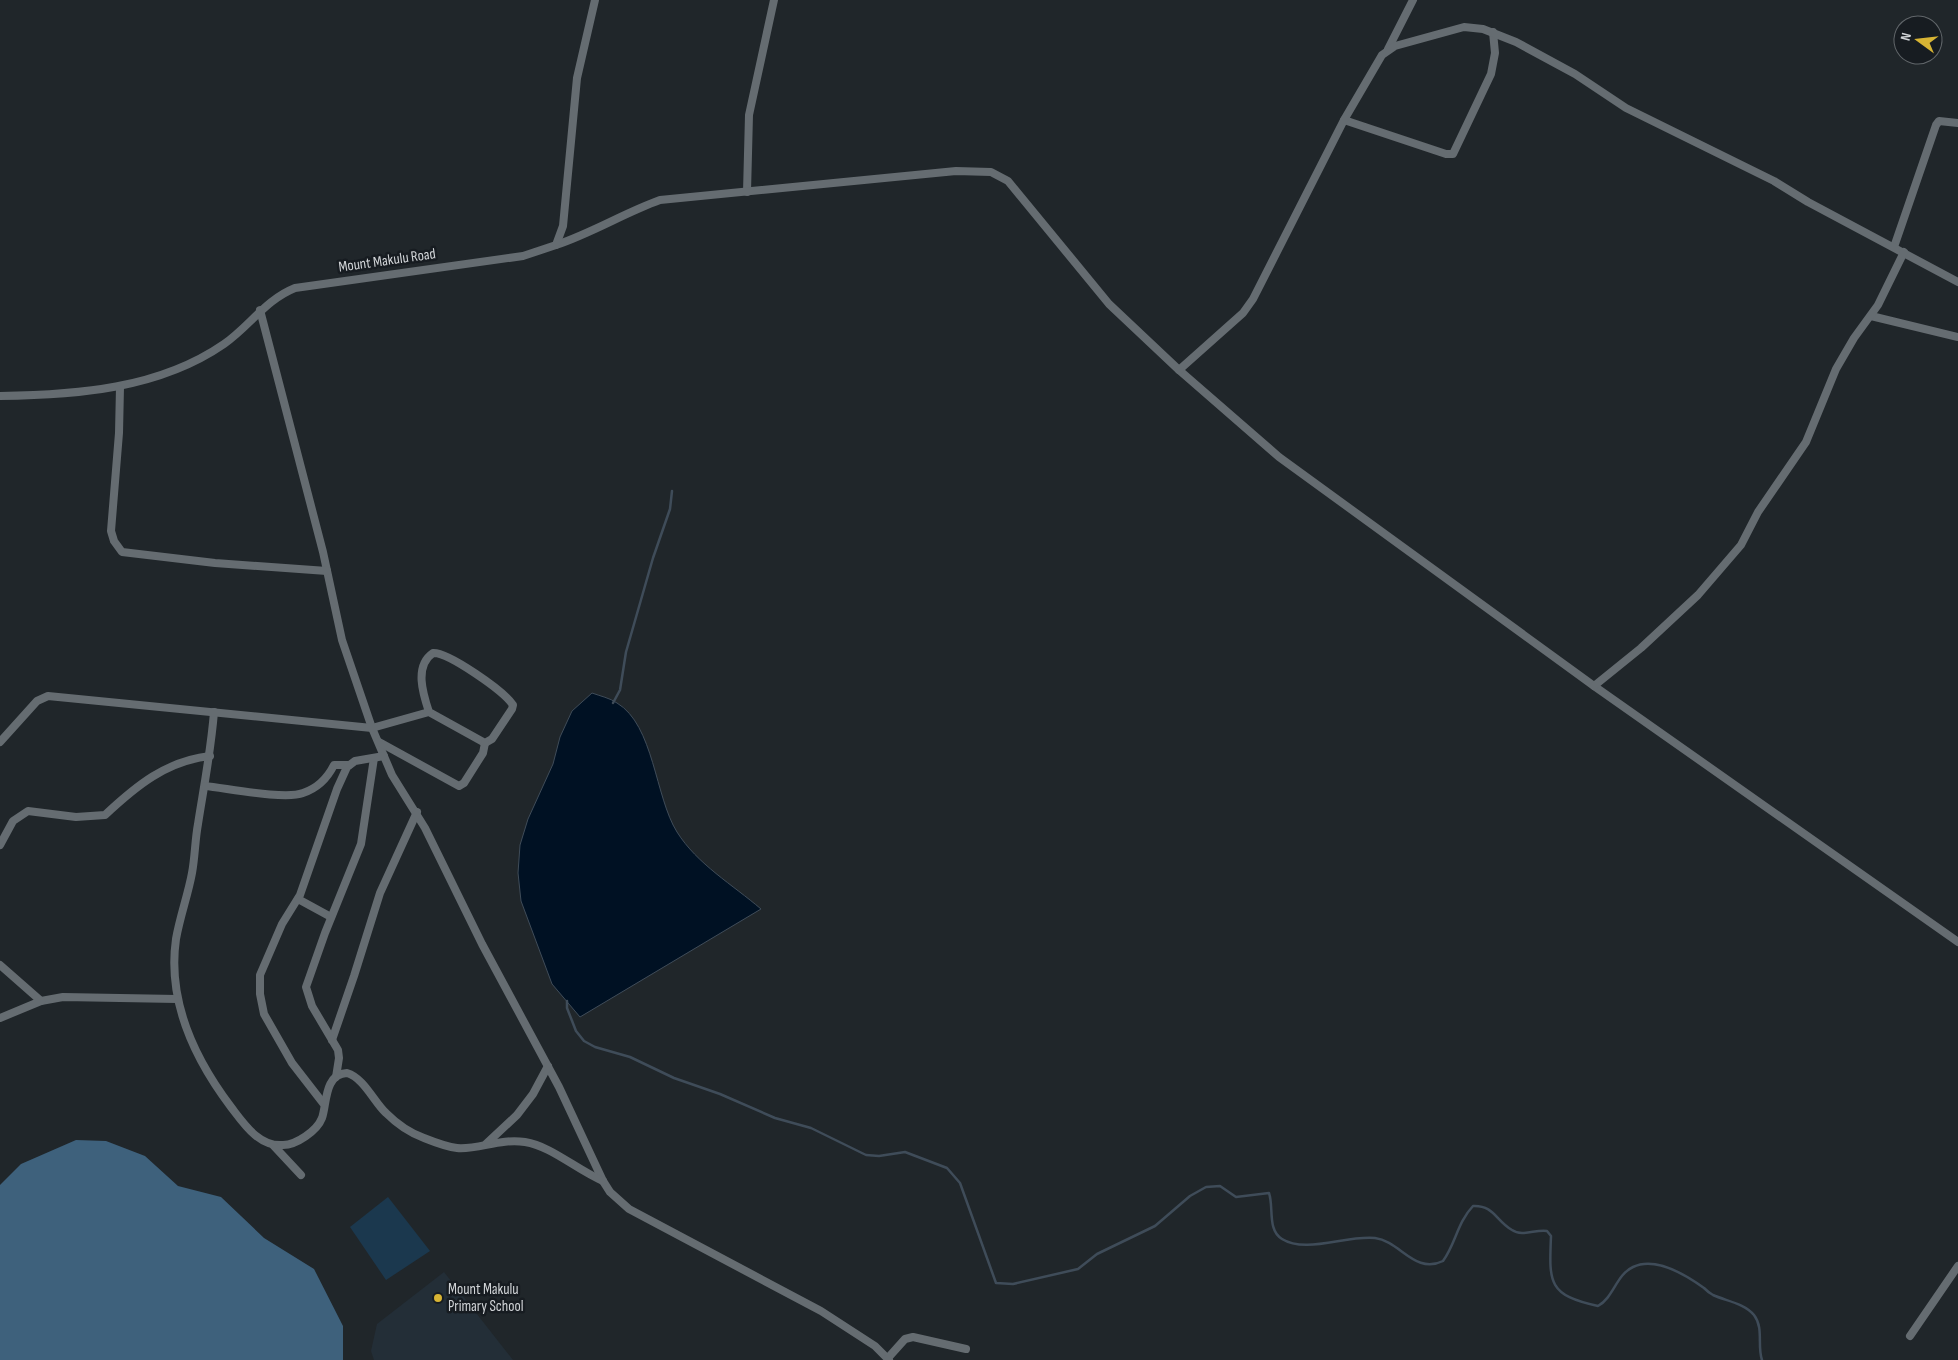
<svg xmlns="http://www.w3.org/2000/svg" width="1958" height="1360" font-family="'Sofia Sans Condensed',sans-serif">
<rect width="100%" height="100%" fill="#20262a"/>
<polygon fill="#232e37" points="444,1272 513,1360 374,1360 371,1351 377,1324"/>
<polygon fill="#1b384e" points="388,1197 430,1251 386,1280 350,1227"/>
<polygon fill="#3e617c" points="76,1140 106,1141 145,1156 178,1186 221,1197 264,1238 314,1269 343,1326 343,1360 0,1360 0,1185 21,1164"/>
<path fill="#001123" stroke="#3f4c59" d="M592,693C600,696 610,698 617,703C654,725 655,797 677,832C697,864 733,885 761,909L580,1017L552,984L521,901L518,873L520,845L528,819L553,764L560,737L572,711Z"/>
<g fill="none" stroke-linecap="round" stroke-linejoin="round">
<g stroke="#3f4c59" stroke-width="2.5">
<polyline points="613,703 620,690 626,652 653,558 670,509 672,491"/>
<path d="M567,1001V1008L576,1031L584,1041L595,1047L630,1057L674,1078L720,1094L775,1118L811,1128L866,1155L879,1156L905,1152L947,1168L960,1183L996,1283L1013,1284L1078,1269L1097,1254L1155,1226L1190,1196L1206,1187L1220,1186L1236,1197L1269,1193C1274,1207 1267,1230 1282,1239C1306,1254 1346,1235 1375,1238C1400,1241 1415,1275 1443,1261C1456,1243 1457,1223 1473,1206C1494,1205 1496,1221 1512,1230C1522,1237 1536,1229 1547,1231L1551,1236C1549,1283 1548,1295 1598,1306C1614,1297 1616,1275 1633,1267C1656,1256 1686,1275 1704,1288C1707,1291 1709,1293 1713,1295C1726,1301 1744,1303 1754,1315C1764,1328 1757,1346 1762,1360"/>
</g>
<g stroke="#656c71" stroke-width="8">
<polyline points="1388,49 1413,0"/>
<polyline points="1344,120 1446,154 1453,154 1491,74 1495,53 1493,32"/>
<polyline points="747,192 749,115 774,0"/>
<path d="M556,245C592,233 624,213 660,200L956,171L991,172L1008,181L1109,304L1179,370L1279,457L1594,686L1958,942"/>
<polyline points="1894,247 1936,125 1939,121 1958,123"/>
<polyline points="260,310 323,552 342,640 372,728 392,775 425,828 482,944 559,1087 603,1181 610,1192 629,1209 821,1311 875,1346 889,1360"/>
<polyline points="1871,316 1958,337"/>
<polyline points="1179,370 1243,313 1253,299 1344,120 1382,55 1395,46 1464,27 1483,29 1516,42 1575,74 1626,108 1774,181 1808,202 1958,282"/>
<polyline points="120,387 119,433 111,531 114,541 122,552 215,563 327,571"/>
<path d="M0,396C76,395 159,389 224,344C250,326 265,300 295,288L523,256L556,245L563,226L577,78L595,0"/>
<polyline points="1594,686 1641,648 1698,595 1741,545 1758,512 1806,442 1836,369 1854,338 1878,305 1904,252"/>
<path d="M214,712C211,750 204,786 198,824C195,840 195,857 192,873C188,895 180,916 176,939C167,1001 194,1058 231,1107C244,1124 259,1147 283,1145C296,1145 317,1131 322,1118C327,1104 324,1074 347,1073C364,1078 374,1102 386,1113C397,1124 410,1133 424,1138C434,1142 447,1147 457,1148C478,1150 500,1138 525,1142C551,1146 577,1170 603,1181"/>
<path d="M0,742L37,701L48,696L372,728L429,712L485,743L492,739L512,709L513,705C504,691 448,652 433,653C414,666 423,694 429,712"/>
<polyline points="379,742 459,786 464,783 483,753 485,743"/>
<path d="M205,786C226,788 285,800 303,793C318,788 327,779 334,765H349"/>
<path d="M0,845L13,821L28,811L76,817L105,815C136,786 166,761 210,756"/>
<polyline points="298,899 331,917"/>
<polyline points="0,965 41,1001 63,997 177,999"/>
<polyline points="0,1018 41,1001"/>
<polyline points="332,1040 354,976 380,893 417,812"/>
<polyline points="336,1077 339,1058 338,1050 312,1006 306,987 325,933 361,844 374,758"/>
<polyline points="323,1103 292,1063 264,1014 260,994 260,975 282,924 300,895 337,789 347,767 355,761 384,756"/>
<polyline points="486,1144 517,1115 533,1094 548,1066"/>
<polyline points="273,1145 301,1175"/>
<polyline points="1910,1336 1958,1266"/>
<polyline points="888,1358 905,1339 913,1337 966,1349"/>
</g>
</g>
<circle fill="#d7b434" stroke="#171c21" stroke-width="2" cx="438" cy="1298" r="5"/>
<g text-anchor="middle" stroke-width="5" stroke-linejoin="round" paint-order="stroke">
<g font-size="15" fill="#d1d4d7" stroke="#171c21">
<text transform="translate(387 260) rotate(-8)" y="5">Mount Makulu Road</text>
</g>
<g font-size="15" fill="#d1d4d7" stroke="#171c21" text-anchor="start">
<text x="448" y="1294">Mount Makulu<tspan x="448" dy="17">Primary School</tspan></text>
</g>
</g>
<g transform="translate(1918 40) rotate(285)"><circle r="24" fill="#171c21" stroke="#61666a"/>
<path d="M0-4L9 19L0 12L-9 19Z" fill="#d7b434"/>
<text y="-8" font-size="14" font-weight="bold" text-anchor="middle" fill="#d1d4d7">N</text>
</g>
</svg>
